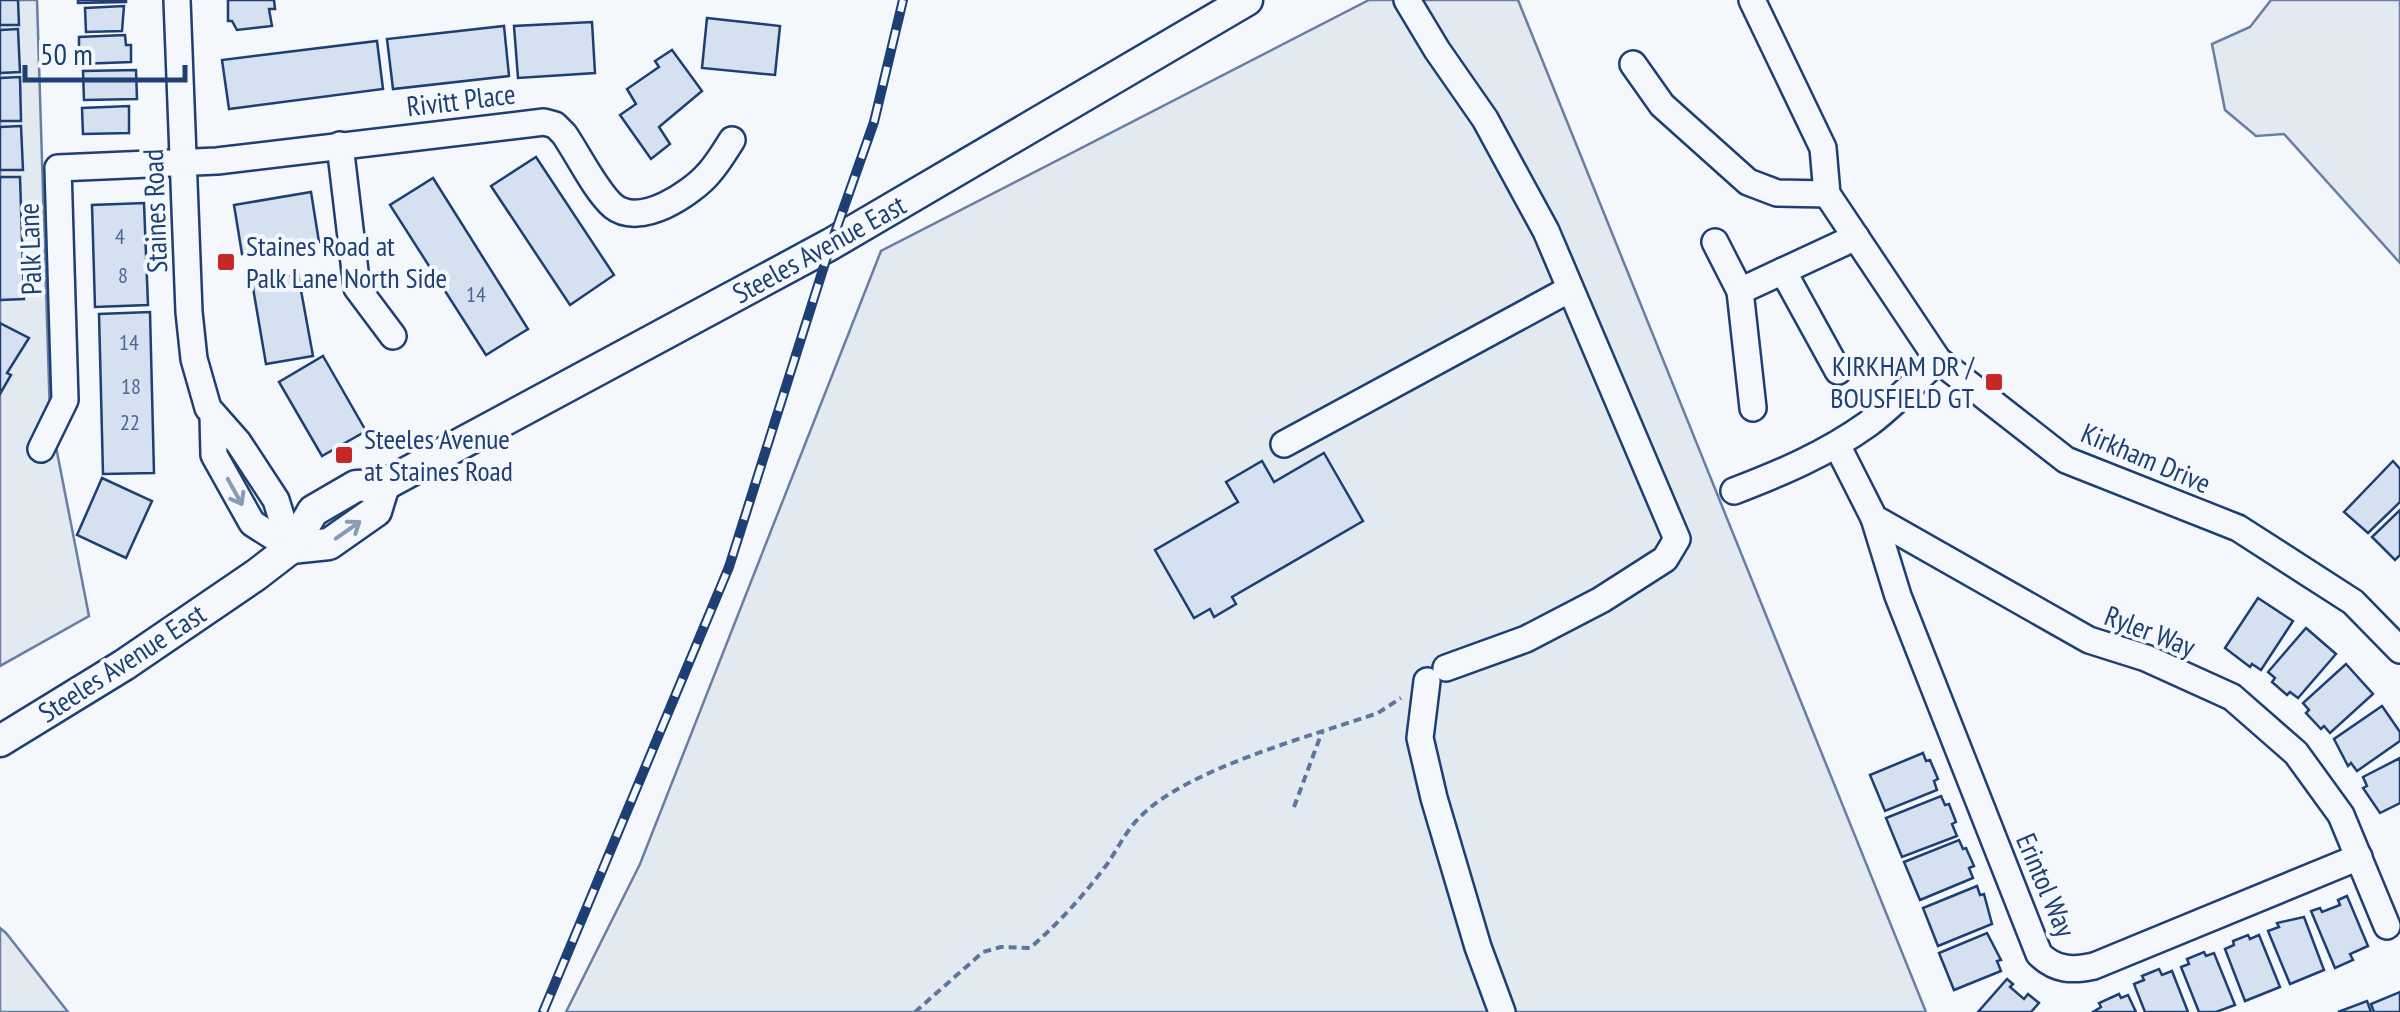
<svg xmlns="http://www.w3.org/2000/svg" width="2400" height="1012" font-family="'PT Sans Narrow',sans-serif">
<rect width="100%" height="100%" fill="#f4f7fb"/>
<g fill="#e3e9f0" stroke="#687fa3" stroke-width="2.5">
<polygon points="0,0 37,0 50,416 89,616 0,666"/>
<polygon points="1369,0 1518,0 1926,1012 566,1012 640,864 881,251"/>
<polygon points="2271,0 2400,0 2400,263 2284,134 2256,136 2225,110 2212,44 2250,27"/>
<polygon points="0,928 6,933 68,1012 0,1012"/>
</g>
<g fill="#d5e0f0" stroke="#1d3f73" stroke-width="2.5">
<polygon points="0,0 18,0 19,25 0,25"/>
<polygon points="78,0 126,0 126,2 78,3"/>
<polygon points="228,0 274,0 275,9 269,9 272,26 237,30 232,21 228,21"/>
<polygon points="124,6 122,31 86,32 85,8"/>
<polygon points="707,18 780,26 775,75 702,68"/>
<polygon points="592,22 595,73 518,78 514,26"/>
<polygon points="504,26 509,76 393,89 387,39"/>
<polygon points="18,29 20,72 0,73 0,30"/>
<polygon points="125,35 126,45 131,45 131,62 79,64 79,37"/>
<polygon points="377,41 383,89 229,109 222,60"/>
<polygon points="672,50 702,91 659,127 670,144 651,159 620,115 636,104 627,89 659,67 655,61"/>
<polygon points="136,70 137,99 84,100 83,71"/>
<polygon points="20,77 21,121 0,121 0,78"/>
<polygon points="129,106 129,133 83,134 82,108"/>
<polygon points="21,126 23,170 0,170 0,127"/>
<polygon points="536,157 614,275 570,305 491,186"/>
<polygon points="0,177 20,177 24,299 0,300"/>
<polygon points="433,178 528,329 486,355 390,205"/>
<polygon points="311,192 319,242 242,254 234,205"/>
<polygon points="144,203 148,305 95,307 92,205"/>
<polygon points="298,274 313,356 266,364 252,282"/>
<polygon points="150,312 154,473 103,474 99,314"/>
<polygon points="0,323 29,338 7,373 11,375 0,394"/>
<polygon points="323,356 366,431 322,456 279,382"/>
<polygon points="1324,453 1363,521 1232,597 1236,604 1214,617 1210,609 1194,618 1155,550 1238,502 1226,482 1262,461 1274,482"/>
<polygon points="2393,461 2400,469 2400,502 2368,533 2344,512"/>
<polygon points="102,478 152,501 126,558 77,535"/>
<polygon points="2400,510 2400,555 2395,560 2372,537"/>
<polygon points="2258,598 2293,621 2261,670 2252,664 2250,667 2225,648"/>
<polygon points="2306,628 2336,654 2298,698 2290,692 2287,695 2272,682 2275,678 2268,672"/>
<polygon points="2346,664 2373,694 2330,733 2324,726 2321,729 2306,713 2309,710 2303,703"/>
<polygon points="2382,706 2400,732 2400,741 2357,771 2351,763 2348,766 2334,739"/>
<polygon points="1923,753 1926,761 1930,760 1938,779 1934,781 1937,790 1885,811 1870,775"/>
<polygon points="2400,758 2400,803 2380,813 2363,788 2367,786 2363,777"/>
<polygon points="1941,796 1945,805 1949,804 1956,822 1952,824 1957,836 1902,857 1886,818"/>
<polygon points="1959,840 1963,849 1966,848 1974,866 1969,868 1973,878 1920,900 1904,862"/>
<polygon points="1977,886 1980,895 1984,894 1992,924 1938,946 1923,908"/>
<polygon points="2347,896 2368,946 2350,954 2353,960 2335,968 2311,911 2320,908 2322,912 2340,905 2338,900"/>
<polygon points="2304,917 2324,970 2290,984 2268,931 2279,927 2277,923"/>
<polygon points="1987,933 2001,960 1997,961 2001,971 1954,990 1939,953"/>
<polygon points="2248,935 2250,939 2259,935 2280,987 2245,1001 2225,949 2234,945 2233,941"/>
<polygon points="2204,952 2206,956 2214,953 2235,1005 2216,1012 2199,1012 2181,967 2189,964 2187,959"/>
<polygon points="2159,969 2162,975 2172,971 2188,1012 2145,1012 2134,984 2144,980 2142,976"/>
<polygon points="2007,979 2013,984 2010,987 2024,999 2028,994 2039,1003 2031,1012 1978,1012"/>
<polygon points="2400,992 2400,1012 2374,1012 2371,1004"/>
<polygon points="2119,994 2121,998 2128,995 2136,1012 2093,1012 2101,1007 2099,1003"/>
<polygon points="2367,1001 2371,1012 2338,1012"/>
</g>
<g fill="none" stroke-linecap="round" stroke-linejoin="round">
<defs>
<g id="minor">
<polyline points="177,0 189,312 194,359 208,408 238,442 276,500 291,548"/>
<polyline points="1407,0 1437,50 1485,119 1546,231 1677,539 1665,559 1601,600 1526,639 1446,668"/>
<polyline points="1752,0 1823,148 1827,194 1938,360 2066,460 2238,528 2353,602 2400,650"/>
<polyline points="1633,64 1662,105 1748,182 1777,193 1827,194"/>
<polyline points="340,145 357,288 393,336"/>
<polyline points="1715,242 1740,291"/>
<polyline points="1783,271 1838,371"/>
<polyline points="1753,408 1740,291 1856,237"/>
<polyline points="213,416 214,455 252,523 291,548"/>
<polyline points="1284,444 1570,289"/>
<polyline points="1837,445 1874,518 2089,640 2146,658 2232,697 2296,753 2341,815 2387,926"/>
<path d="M41,449L65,400L58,168L217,161L544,122L555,125L564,134C578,154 595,190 613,206C640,228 691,194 709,173C718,163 725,151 732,140"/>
<path d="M1734,491C1781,473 1826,454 1868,424C1893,406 1915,381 1938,360"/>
<path d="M1874,518L1898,596L2039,954C2055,970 2072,971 2094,966L2359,857"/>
<polyline points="1427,681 1420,738 1434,798 1478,947 1502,1012"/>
</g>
<g id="major">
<polyline points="291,548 329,544 376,511 384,485"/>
<polyline points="0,741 124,665 256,575 291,548 313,511 356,486 384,485 831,244 1247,0"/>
</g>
</defs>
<use href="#minor" stroke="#1d3f73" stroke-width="30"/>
<use href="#major" stroke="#1d3f73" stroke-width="35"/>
<g stroke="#5e769c" stroke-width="4" stroke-dasharray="8 5" stroke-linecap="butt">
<polyline points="1294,807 1322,732"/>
<path d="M915,1012L983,952L1001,947L1030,948C1060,922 1084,895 1108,863C1118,848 1126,831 1139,818C1185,769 1312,736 1378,713L1401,698"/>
</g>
<use href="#minor" stroke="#f4f7fb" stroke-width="25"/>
<use href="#major" stroke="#f4f7fb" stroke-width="30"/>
<defs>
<polyline id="rail" points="543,1012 729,567 831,244 874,122 903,0"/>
</defs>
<use href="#rail" stroke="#1d3f73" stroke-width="10"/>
<use href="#rail" stroke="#f4f7fb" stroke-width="6" stroke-dasharray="19" stroke-linecap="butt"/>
</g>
<defs><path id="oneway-shaft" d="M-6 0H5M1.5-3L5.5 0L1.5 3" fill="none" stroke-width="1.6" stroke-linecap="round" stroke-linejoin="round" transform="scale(2.5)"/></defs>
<g stroke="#889bb7">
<use href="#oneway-shaft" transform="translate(235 492) rotate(61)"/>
<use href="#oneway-shaft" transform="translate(348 530) rotate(-35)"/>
</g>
<g fill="#c62828" stroke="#f4f7fb" stroke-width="4">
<rect x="216" y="252" width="20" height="20" rx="5"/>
<rect x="1984" y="372" width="20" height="20" rx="5"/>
<rect x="334" y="445" width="20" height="20" rx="5"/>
</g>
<g text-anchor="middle" stroke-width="8" stroke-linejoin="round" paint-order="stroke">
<g font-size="22" fill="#4b6792">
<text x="120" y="244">4</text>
<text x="123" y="283">8</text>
<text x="476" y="302">14</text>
<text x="129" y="350">14</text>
<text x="131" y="394">18</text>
<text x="130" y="430">22</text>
</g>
<g font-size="28" fill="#1d3f73" stroke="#f4f7fb">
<text transform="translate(461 100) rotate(-7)" y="10">Rivitt Place</text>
<text transform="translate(155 211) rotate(-92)" y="10">Staines Road</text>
<text transform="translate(30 249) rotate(-92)" y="10">Palk Lane</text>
<text transform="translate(819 249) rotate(-29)" y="10">Steeles Avenue East</text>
<text transform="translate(2146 458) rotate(23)" y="10">Kirkham Drive</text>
<text transform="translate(2150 631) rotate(21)" y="10">Ryler Way</text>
<text transform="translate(122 663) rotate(-33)" y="10">Steeles Avenue East</text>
<text transform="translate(2046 885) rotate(67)" y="10">Erintol Way</text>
</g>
<g font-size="28" fill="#1d3f73" stroke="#f4f7fb" text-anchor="start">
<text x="246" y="256">Staines Road at<tspan x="246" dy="32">Palk Lane North Side</tspan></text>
<text x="1974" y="376" text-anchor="end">KIRKHAM DR /<tspan x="1974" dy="32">BOUSFIELD GT</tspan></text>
<text x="364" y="449">Steeles Avenue<tspan x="364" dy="32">at Staines Road</tspan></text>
</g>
</g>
<path d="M25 65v15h160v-15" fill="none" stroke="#1d3f73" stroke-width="5"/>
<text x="40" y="65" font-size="30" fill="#1d3f73" stroke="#f4f7fb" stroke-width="8" paint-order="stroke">50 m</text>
</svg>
